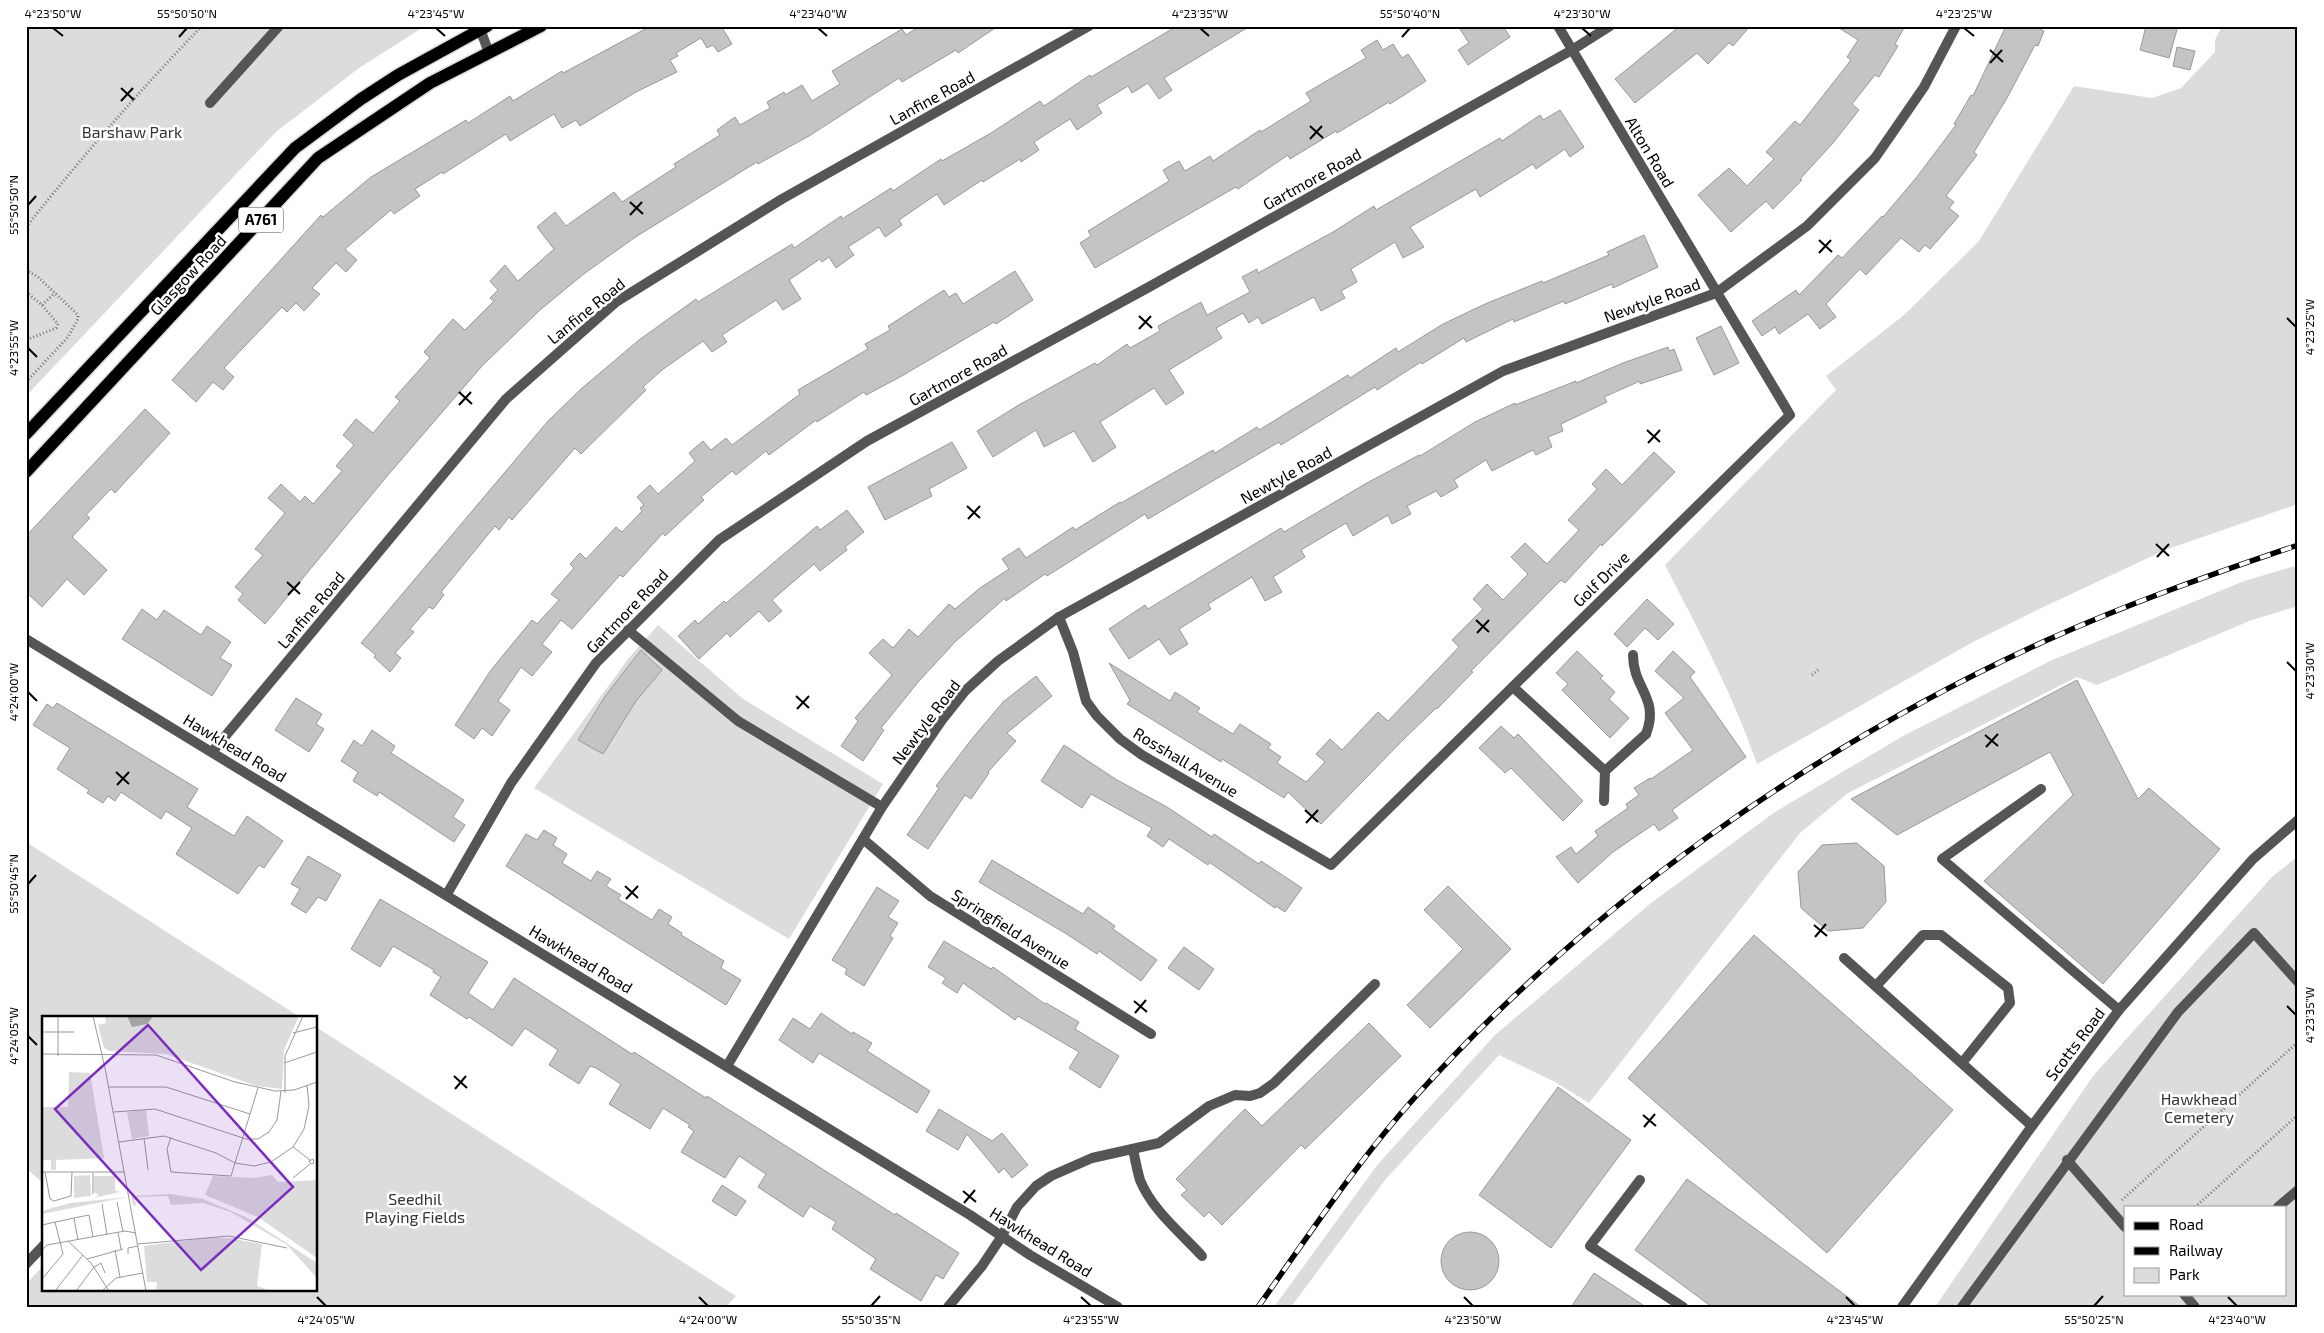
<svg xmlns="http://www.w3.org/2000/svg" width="2324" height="1333" font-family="'Exo 2',sans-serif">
<rect width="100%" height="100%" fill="#fff"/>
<g fill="#dcdcdc" fill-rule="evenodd">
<polygon points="26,26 425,26 359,68 276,132 26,396"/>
<path d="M2222,26H2298V504L2165,550L2035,611L1973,642L1757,764C1733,695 1699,631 1665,565L1836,390L1826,376L1904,315L1979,241L2074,86L2152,98L2181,88L2215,52V40Z"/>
<polygon points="2298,565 2298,606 2252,620 2097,685 2077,677 1848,793 1800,833 1589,1103 1555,1082 1499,1055 1385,1180 1291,1307 1274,1307 1378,1164 1495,1035 1651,903 1775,812 1903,736 2050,661 2244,581"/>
<polygon points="658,625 743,699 883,784 789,939 534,788 628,659"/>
<polygon points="26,842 300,1017 44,1017 44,1184 26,1168"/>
<path d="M2298,856V1307H1935L2093,1076L2272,877ZM2125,1207H2285V1294H2125Z"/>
<polygon points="316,1027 736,1296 726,1307 26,1307 26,1284 44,1265 44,1289 316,1289"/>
</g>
<g fill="#c4c4c4" stroke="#999">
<polygon points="651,26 721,26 732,44 718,52 713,45 707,48 701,38 676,53 678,56 670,60 677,72 636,92 580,126 576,120 562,128 554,114 510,141 506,134 443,174 442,172 415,189 420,196 394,214 391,210 345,249 357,260 346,272 336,263 312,288 320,294 304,311 296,303 287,312 282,307 224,368 234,377 223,390 213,382 196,402 172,380 321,215 323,217 371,177 466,120 468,123 510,96 513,101 562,71 563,73"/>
<polygon points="920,26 998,26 958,53 956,50 902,82 899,78 809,136 758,164 757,162 637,236 585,273 540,310 482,366 388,475 265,624 238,600 243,594 235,587 263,555 255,549 285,513 268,498 281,484 300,502 305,496 313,504 342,471 336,466 354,445 343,435 356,419 373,433 400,401 395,397 430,358 424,352 453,319 465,330 494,301 490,298 498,290 490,281 505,265 518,281 554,249 537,227 555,212 566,226 614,192 622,202 676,167 674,164 720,135 717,130 735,117 740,125 770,108 767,102 784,92 785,95 802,85 812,101 840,84 832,71 902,29 906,35"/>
<polygon points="1177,26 1250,26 1164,78 1172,90 1159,99 1148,83 1132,93 1128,86 1097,105 1102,113 1077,130 1070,119 1034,142 1039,150 1021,162 1020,159 983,182 982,180 944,205 937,194 899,220 902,225 885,237 879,227 848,247 854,255 836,268 829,257 822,262 820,259 789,280 801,299 783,310 776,300 722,335 727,342 712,352 703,341 662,370 643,387 646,390 581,454 575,448 512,520 509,517 499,530 495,526 441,592 444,595 433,609 429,607 410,629 414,632 395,653 401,658 390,672 374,657 376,655 361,643 548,421 581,389 639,340 696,299 698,302 792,244 794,248 841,216 842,219 891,188 893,191 941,159 942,161 991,133 1040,101 1044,106 1090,75 1091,77"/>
<polygon points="1458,26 1503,26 1510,37 1468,65 1458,50 1469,43"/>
<polygon points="1680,26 1750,26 1733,46 1729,43 1708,64 1697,53 1635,103 1615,79"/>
<polygon points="1836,26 1905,26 1895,44 1898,46 1879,77 1875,75 1852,104 1859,110 1833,143 1800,179 1802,180 1773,209 1766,201 1731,232 1698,195 1729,168 1747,186 1774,159 1766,152 1795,121 1800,125 1851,60 1847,57 1858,40"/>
<polygon points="2006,26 2033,26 2044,31 2038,46 2035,45 2007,98 1974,152 1977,155 1946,196 1954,202 1949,208 1959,216 1930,249 1925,245 1919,252 1901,238 1866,275 1860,269 1826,304 1836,317 1820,329 1808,314 1779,334 1775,327 1762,336 1752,321 1796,290 1799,295 1838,255 1842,258 1882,216 1883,217 1916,178 1956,125 1954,124 1971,95 1973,96"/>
<polygon points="2146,26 2178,26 2169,58 2140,50"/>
<polygon points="1377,40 1383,50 1393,44 1402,58 1408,54 1426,81 1390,104 1389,102 1337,133 1336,131 1290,159 1288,155 1238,189 1236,187 1095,268 1080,243 1091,236 1088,231 1169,181 1163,170 1179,161 1185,171 1210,156 1213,161 1260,130 1261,132 1311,101 1306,93 1366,58 1361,50"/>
<polygon points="2177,47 2195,51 2190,70 2173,66"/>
<polygon points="1560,110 1584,147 1570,157 1565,149 1536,169 1533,164 1480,197 1476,189 1410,227 1424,247 1403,258 1395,242 1351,269 1357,282 1341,291 1345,298 1321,311 1314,297 1262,324 1258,317 1249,323 1243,313 1216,328 1222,338 1169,370 1184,393 1166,405 1154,388 1100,422 1116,447 1093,462 1074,431 1044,447 1036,430 993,457 977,431 1017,406 1095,363 1097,365 1127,344 1130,348 1160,331 1158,326 1201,302 1207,315 1250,292 1242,277 1257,269 1258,273 1333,232 1374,206 1376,210 1500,138 1502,141 1540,115 1543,120"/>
<polygon points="1644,235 1658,267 1613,288 1612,284 1565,304 1564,301 1514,322 1513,319 1466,342 1464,338 1422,364 1421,362 1377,390 1375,387 1281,445 1279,442 1148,519 1145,514 1047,576 1045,574 1006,601 1005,598 956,641 919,681 881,728 884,730 863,761 841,746 858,721 855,718 892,675 869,653 883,639 893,648 909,629 918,637 949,604 955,609 980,588 1009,569 1002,559 1019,548 1026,558 1073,527 1075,530 1120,502 1121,503 1213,450 1215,453 1257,427 1259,430 1348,375 1350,378 1396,348 1398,352 1443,324 1485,304 1542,281 1543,283 1609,255 1607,252"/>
<polygon points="1015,271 1033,300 996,324 994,322 900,377 866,395 864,392 817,422 816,420 769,455 766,451 736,475 732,471 701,497 704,500 665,536 663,533 623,577 620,575 572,629 561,620 542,644 552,652 532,676 521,667 498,701 510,710 492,736 482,728 474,739 455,725 491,670 532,620 537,624 559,600 551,594 574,568 570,564 580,553 586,559 616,527 622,532 642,511 640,508 644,505 637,497 650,485 658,494 695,461 689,453 703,441 711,450 726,438 732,445 800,394 798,390 868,349 865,344 890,330 888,326 944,290 949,297 956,293 963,304"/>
<polygon points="1721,326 1739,363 1714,375 1696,338"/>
<polygon points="1668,347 1669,351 1674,349 1682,370 1640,384 1640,381 1604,397 1607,402 1561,424 1563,431 1548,437 1552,447 1536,455 1533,450 1492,471 1486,460 1454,480 1458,487 1441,497 1436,491 1407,506 1411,514 1392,524 1388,515 1353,536 1346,523 1301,550 1305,557 1273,577 1282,592 1265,601 1252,577 1208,604 1211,609 1179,629 1188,644 1170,655 1159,639 1129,659 1109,629 1145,605 1148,609 1281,528 1284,532 1365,484 1419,455 1420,456 1475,422 1515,403 1515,405 1576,381 1576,383 1623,363"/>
<polygon points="145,409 170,433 115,493 111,489 86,515 90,518 72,537 107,570 84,595 67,579 42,607 26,592 26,536"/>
<polygon points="952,442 967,468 929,489 932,496 885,520 868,487"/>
<polygon points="1654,452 1675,472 1602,546 1601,544 1565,583 1561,580 1471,671 1473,672 1437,709 1436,708 1403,740 1321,824 1288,792 1284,798 1222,759 1221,762 1127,704 1130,700 1109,663 1170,701 1175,692 1200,708 1197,712 1233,734 1240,724 1271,744 1268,748 1281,757 1277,763 1306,782 1325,762 1316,754 1330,739 1342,750 1378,712 1388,721 1459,647 1452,640 1483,609 1473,599 1487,584 1503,600 1528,574 1511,557 1525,543 1547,564 1579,530 1568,520 1597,489 1592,484 1606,469 1622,485"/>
<polygon points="847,510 864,532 845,547 847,550 820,571 814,564 772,600 782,611 769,622 759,611 730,637 727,633 699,659 678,636 695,620 698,624 724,601 726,603 817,526 820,530"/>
<polygon points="1647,599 1674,624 1658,640 1645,628 1627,647 1614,634"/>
<polygon points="142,609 157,620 164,610 201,635 207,626 231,642 220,658 232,665 212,696 122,639"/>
<polygon points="641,650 662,670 636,701 603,754 578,740 606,695"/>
<polygon points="1577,651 1603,676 1600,678 1615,692 1609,699 1629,718 1610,738 1562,690 1568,684 1556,673"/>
<polygon points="1673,651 1695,672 1690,677 1746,757 1672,810 1678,818 1659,831 1654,824 1613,852 1578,883 1556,857 1571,847 1576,854 1598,836 1595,831 1628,808 1626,804 1639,795 1634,788 1650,778 1651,779 1693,750 1665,713 1684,698 1655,671"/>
<polygon points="1036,676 1052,696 1007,733 1016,741 988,772 989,773 971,799 965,795 928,849 907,835 939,788 936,786 971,740 1003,702"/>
<polygon points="2077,680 2138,799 2149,788 2220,849 2103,984 1984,881 2073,795 2050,752 1897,835 1851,799"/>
<polygon points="296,698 322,714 316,724 324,729 309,752 275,730"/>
<polygon points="57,703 198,789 187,807 234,836 247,816 283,841 264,868 259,865 238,894 176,854 192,828 166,811 161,819 121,792 115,801 108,796 103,803 87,793 89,790 57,769 70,748 33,725 47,704 53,708"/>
<polygon points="1501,726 1514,738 1518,734 1583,801 1563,821 1511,768 1505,773 1479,748"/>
<polygon points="372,730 395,746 391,753 464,800 453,817 465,825 454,842 379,792 377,796 353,781 358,772 341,761 354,740 362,746"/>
<polygon points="1064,745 1117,780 1167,807 1212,837 1214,834 1259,864 1261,861 1302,888 1285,912 1276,906 1275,908 1209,862 1208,865 1169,839 1163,847 1147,836 1152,828 1091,794 1082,808 1041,781"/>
<polygon points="544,830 557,838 553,845 567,854 562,863 591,881 597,871 611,879 606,886 621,895 618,899 652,920 659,909 672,917 668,924 682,933 681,935 724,961 721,968 741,980 726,1005 506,866 526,834 537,840"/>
<polygon points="1857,843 1884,866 1886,902 1863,928 1828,931 1801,908 1798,872 1822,845"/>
<polygon points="308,856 341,875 326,901 318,897 306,913 291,904 300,889 291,884"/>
<polygon points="992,860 1083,914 1088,907 1115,926 1113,929 1157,960 1141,981 1099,951 1097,954 1065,933 979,882"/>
<polygon points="1448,886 1511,949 1430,1028 1407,1005 1463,949 1424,910"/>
<polygon points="877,887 899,901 888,917 898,923 890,936 893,938 864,986 845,974 847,969 832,960"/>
<polygon points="380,899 488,962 468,993 493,1010 514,978 632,1054 634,1052 706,1098 707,1096 895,1215 896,1213 959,1253 943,1279 936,1275 921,1301 870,1269 876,1259 832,1229 836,1222 810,1206 803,1217 758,1187 766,1174 739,1156 725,1178 681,1152 694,1131 688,1127 690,1125 663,1108 650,1129 609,1104 621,1084 596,1068 590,1066 579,1084 549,1065 558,1050 525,1028 512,1046 469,1017 467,1019 430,995 441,977 433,972 434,970 393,946 380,967 351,949"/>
<polygon points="1754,935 1953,1110 1827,1253 1628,1078"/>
<polygon points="944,941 991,969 993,967 1045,1004 1046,1003 1079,1022 1075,1029 1119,1056 1100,1088 1069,1068 1079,1052 1018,1016 1015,1020 963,983 957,993 942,983 946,978 928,967"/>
<polygon points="1184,947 1214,969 1199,990 1168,968"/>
<polygon points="821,1013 852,1034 853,1032 872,1043 867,1051 930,1091 917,1113 819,1053 813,1063 779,1040 793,1018 810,1029"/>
<polygon points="1369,1023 1401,1056 1305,1149 1301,1145 1222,1225 1209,1212 1204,1217 1181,1195 1187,1190 1176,1179 1245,1109 1262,1126"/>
<polygon points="1558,1087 1631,1140 1551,1248 1479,1195"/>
<polygon points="939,1109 992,1141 1002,1133 1028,1165 1012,1178 1004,1168 999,1173 967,1134 958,1150 926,1131"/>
<polygon points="1687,1179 1809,1268 1861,1307 1712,1307 1635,1250"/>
<polygon points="722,1185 746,1201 736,1216 712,1201"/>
<circle cx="1470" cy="1261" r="29"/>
<polygon points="1594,1273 1646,1307 1571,1307"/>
</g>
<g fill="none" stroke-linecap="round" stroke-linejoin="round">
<defs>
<g id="primary">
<polyline points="26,434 295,148 361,99 398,75 487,26"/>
<polyline points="26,472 318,158 430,83 541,26"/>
</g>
</defs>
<use href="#primary" stroke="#dbdbdb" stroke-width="15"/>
<g stroke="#777" stroke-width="3" stroke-dasharray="1 2.5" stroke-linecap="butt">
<path d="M26,227C82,157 140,90 202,26"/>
<polyline points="26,270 38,277 78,315 78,319 68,337 26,382"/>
<polyline points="26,292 42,305 58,324 56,328 26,340"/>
<polyline points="42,305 55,293"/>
<polyline points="1812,675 1818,670"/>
<polyline points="2122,1200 2298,1042"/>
<polyline points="2195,1207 2298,1115"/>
</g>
<g stroke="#555" stroke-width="10">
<polyline points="479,26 489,53"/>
<polyline points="210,103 279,26"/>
<polyline points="628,630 738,721 882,807"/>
<path d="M1633,655C1633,689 1660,698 1646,734"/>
<polyline points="2041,789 1942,859 2119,1010"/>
<polyline points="1844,958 2032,1126"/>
<polyline points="1876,986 1923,935 1941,935 2008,988 2010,1003 1962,1063"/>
<path d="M1133,1149C1135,1159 1137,1170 1140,1180C1152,1210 1181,1233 1202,1256"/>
<polyline points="2067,1160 2125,1227"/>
<polyline points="1640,1180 1590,1246 1683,1307"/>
<polyline points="2278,1207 2298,1190"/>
<polyline points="1002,1236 1017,1207 1036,1186 1051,1176 1092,1158 1159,1143 1209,1106 1235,1095 1250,1096 1260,1093 1274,1083 1375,984"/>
<polyline points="26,1264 44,1245"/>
<polyline points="2184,1294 2195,1307"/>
<polyline points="1962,1307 2178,1012 2254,933 2298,982"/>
</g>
<g stroke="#555" stroke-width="10">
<polyline points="1059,617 1073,652 1086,701 1097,716 1120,739 1142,755 1331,865 1790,415 1558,26"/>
<polyline points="1513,687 1605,771 1604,801"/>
<polyline points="212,752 506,399 616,302 782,199 1089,26"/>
<polyline points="1605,771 1646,734"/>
<polyline points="863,839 930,896 1151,1034"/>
<polyline points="447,894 511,783 596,663 719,540 867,441 1149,287 1572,50 1610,26"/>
<polyline points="727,1066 882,807 942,720 966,690 998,661 1059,617 1503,371 1716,293 1807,226 1875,158 1924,87 1956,26"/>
<polyline points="1902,1307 2032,1126 2119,1010 2253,859 2298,820"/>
</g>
<g stroke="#555" stroke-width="10">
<polyline points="26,639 970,1215 1030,1255 1118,1307"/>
<polyline points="948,1307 982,1266 1002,1236"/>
</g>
<use href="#primary" stroke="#000" stroke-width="12"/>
<defs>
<path id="rail" d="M1258,1307C1309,1235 1358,1160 1417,1095C1589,905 1811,748 2045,641C2127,604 2212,574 2298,545"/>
</defs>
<use href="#rail" stroke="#000" stroke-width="5.5"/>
<use href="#rail" stroke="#fff" stroke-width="4" stroke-dasharray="11" stroke-linecap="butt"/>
</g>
<path fill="none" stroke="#000" stroke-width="2" d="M53,28L63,36M436,28L445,36M818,28L827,36M1200,28L1209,36M1582,28L1591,36M1964,28L1974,36M179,37L187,28M1402,37L1410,28M1990,50L2003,62M1990,63L2002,50M121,88L134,100M121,101L133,88M1310,126L1323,138M1310,139L1322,126M630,202L643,214M28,205L36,196M630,215L642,202M1819,240L1832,252M1819,253L1831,240M1139,316L1152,328M2287,318L2296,327M1139,329L1151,316M28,348L37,357M459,392L472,404M459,405L471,392M1647,430L1660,442M1648,443L1660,430M967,506L980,518M968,519L980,506M2156,544L2169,556M2157,557L2169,544M287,582L300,594M288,595L300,582M1476,620L1489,632M1477,633L1489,620M2287,662L2296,671M28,692L37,701M796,696L809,708M797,709L809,696M1985,735L1998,746M1986,747L1998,734M116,772L129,784M117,785L129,772M1305,810L1318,822M1306,823L1318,810M28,884L36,875M625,886L638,898M626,899L638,886M1814,925L1827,936M1815,937L1826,924M1134,1001L1147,1012M2287,1006L2296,1015M1135,1013L1146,1000M28,1036L37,1045M454,1076L467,1088M455,1089L466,1076M1643,1115L1656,1126M1644,1127L1655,1114M963,1191L976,1202M964,1203L975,1190M317,1297L326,1306M699,1297L708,1306M1081,1297L1091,1306M1464,1297L1473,1306M1846,1297L1855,1306M2228,1297L2237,1306M871,1306L880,1296M2094,1306L2103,1296"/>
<g text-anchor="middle" stroke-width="5" stroke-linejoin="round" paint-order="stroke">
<rect fill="#fff" stroke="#4c4c4c" stroke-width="1" x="238.5" y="207.5" width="45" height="25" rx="4"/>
<g font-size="15" font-weight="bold" fill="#000">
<text x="261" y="225">A761</text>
</g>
<g font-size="16" fill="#000" stroke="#fff">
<text transform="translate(932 98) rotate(-29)" y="6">Lanfine Road</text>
<text transform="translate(1650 152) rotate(59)" y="6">Alton Road</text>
<text transform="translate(1312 179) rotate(-29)" y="6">Gartmore Road</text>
<text transform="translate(188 275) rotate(-47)" y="6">Glasgow Road</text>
<text transform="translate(1652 300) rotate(-20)" y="6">Newtyle Road</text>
<text transform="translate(586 311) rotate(-39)" y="6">Lanfine Road</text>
<text transform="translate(958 375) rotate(-29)" y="6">Gartmore Road</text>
<text transform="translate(1286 475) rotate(-29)" y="6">Newtyle Road</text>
<text transform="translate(1601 579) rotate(-44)" y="6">Golf Drive</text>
<text transform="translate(311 610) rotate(-50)" y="6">Lanfine Road</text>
<text transform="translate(627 611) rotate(-46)" y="6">Gartmore Road</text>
<text transform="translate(926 722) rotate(-53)" y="6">Newtyle Road</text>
<text transform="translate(235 748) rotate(31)" y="6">Hawkhead Road</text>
<text transform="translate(1186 762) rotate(31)" y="6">Rosshall Avenue</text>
<text transform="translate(1011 929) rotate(32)" y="6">Springfield Avenue</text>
<text transform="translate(581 959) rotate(31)" y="6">Hawkhead Road</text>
<text transform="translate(2075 1044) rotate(-53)" y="6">Scotts Road</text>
<text transform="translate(1041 1242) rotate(32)" y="6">Hawkhead Road</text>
</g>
<g font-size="16" fill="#333" stroke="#fff">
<text x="132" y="138">Barshaw Park</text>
<text x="2199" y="1105">Hawkhead<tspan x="2199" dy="18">Cemetery</tspan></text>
<text x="415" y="1205">Seedhil<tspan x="415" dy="18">Playing Fields</tspan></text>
</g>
</g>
<g transform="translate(42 1016)">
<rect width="275" height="275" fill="#fff"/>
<path d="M63,0H257L242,34L240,73L215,70L124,38L68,35L62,32L56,9L64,7ZM27,56L48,57L62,142L14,144V154H9V144H0V91H26ZM104,94L107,120L90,123L85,96ZM48,159L49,180L32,182V160ZM230,159L236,166L275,164V242L216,201L163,179L171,160L213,162ZM52,160H73V174L78,176L52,182L57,179L52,176ZM128,178L161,183L206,202L275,247V262L245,229L189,196L161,187L129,189L126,180L93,181L94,189L91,190L89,180ZM86,181L0,198L3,194L28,187ZM162,222H187L220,228L215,270L228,275H114L115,266H105L102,230Z" fill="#dcdcdc"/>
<path d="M85,0H110V2L105,8L90,11Z" fill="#a3a3a3"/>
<path fill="none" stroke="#999" stroke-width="1" d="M51,0L63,52L104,275M0,16H32M251,17L275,11M0,38L114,39L193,66L233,75L252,74L275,66M16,40V0M242,47L275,36M67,71H124L208,98M243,77V40L261,0M72,96L113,93L204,123H216L227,116L235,104L239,75M129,121L125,133L129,156L189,160L216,72M102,122L106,154M77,126L122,120L174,137L193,147L212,150L229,146L251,131L262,113L267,90L265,69M251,131L268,144M271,143L272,147L269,148L267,145ZM0,156H83M3,156L8,183L12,185L29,180L30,156M251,162L268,148M51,178V157M75,186L81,216M60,188L65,219M0,209L32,202M76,216L79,233M36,224L32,202L47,199L51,221M26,225L49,247L67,275M96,228L187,220L245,232M0,234L5,229L83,215L94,217M73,234L78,261M86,238V232L96,230M45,243L81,233M52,251L59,247L63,257M0,263L21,238L13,206M13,275L41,239M34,275L52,251M60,275L74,262L101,257"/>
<path fill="#7b2cbf" fill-opacity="0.15" stroke="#7b2cbf" stroke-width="2.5" d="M106,9L251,171L159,254L13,93Z"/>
<rect width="275" height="275" fill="none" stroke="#000" stroke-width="2.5"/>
</g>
<rect width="2324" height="1333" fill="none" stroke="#ffffff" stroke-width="55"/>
<rect x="2124" y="1206" width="162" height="90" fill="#ffffff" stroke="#999999"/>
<rect x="2134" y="1222" width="25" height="8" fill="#000000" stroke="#999999"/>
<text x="2169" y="1230" font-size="15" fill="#000000">Road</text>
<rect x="2134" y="1247" width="25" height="8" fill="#000000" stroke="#999999"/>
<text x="2169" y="1256" font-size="15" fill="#000000">Railway</text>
<rect x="2134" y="1268" width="25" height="15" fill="#dcdcdc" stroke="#999999"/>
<text x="2169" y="1280" font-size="15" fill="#000000">Park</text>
<rect x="28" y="28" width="2268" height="1278" fill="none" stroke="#000" stroke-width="2"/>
<g font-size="12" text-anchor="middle" fill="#000">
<text x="53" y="18">4°23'50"W</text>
<text x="187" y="18">55°50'50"N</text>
<text x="436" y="18">4°23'45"W</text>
<text x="818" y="18">4°23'40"W</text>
<text x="1200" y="18">4°23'35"W</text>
<text x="1410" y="18">55°50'40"N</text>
<text x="1582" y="18">4°23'30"W</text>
<text x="1964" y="18">4°23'25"W</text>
<text transform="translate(14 205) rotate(-90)" y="4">55°50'50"N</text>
<text transform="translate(2310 327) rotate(-90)" y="4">4°23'25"W</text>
<text transform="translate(14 348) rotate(-90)" y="4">4°23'55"W</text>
<text transform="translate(2310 671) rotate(-90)" y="4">4°23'30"W</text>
<text transform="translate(14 692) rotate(-90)" y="4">4°24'00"W</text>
<text transform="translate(14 884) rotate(-90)" y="4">55°50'45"N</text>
<text transform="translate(2310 1015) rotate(-90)" y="4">4°23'35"W</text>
<text transform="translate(14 1036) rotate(-90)" y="4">4°24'05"W</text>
<text x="326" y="1324">4°24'05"W</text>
<text x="708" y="1324">4°24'00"W</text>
<text x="871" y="1324">55°50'35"N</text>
<text x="1091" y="1324">4°23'55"W</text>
<text x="1473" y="1324">4°23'50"W</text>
<text x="1855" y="1324">4°23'45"W</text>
<text x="2094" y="1324">55°50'25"N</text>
<text x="2237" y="1324">4°23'40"W</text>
</g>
</svg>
